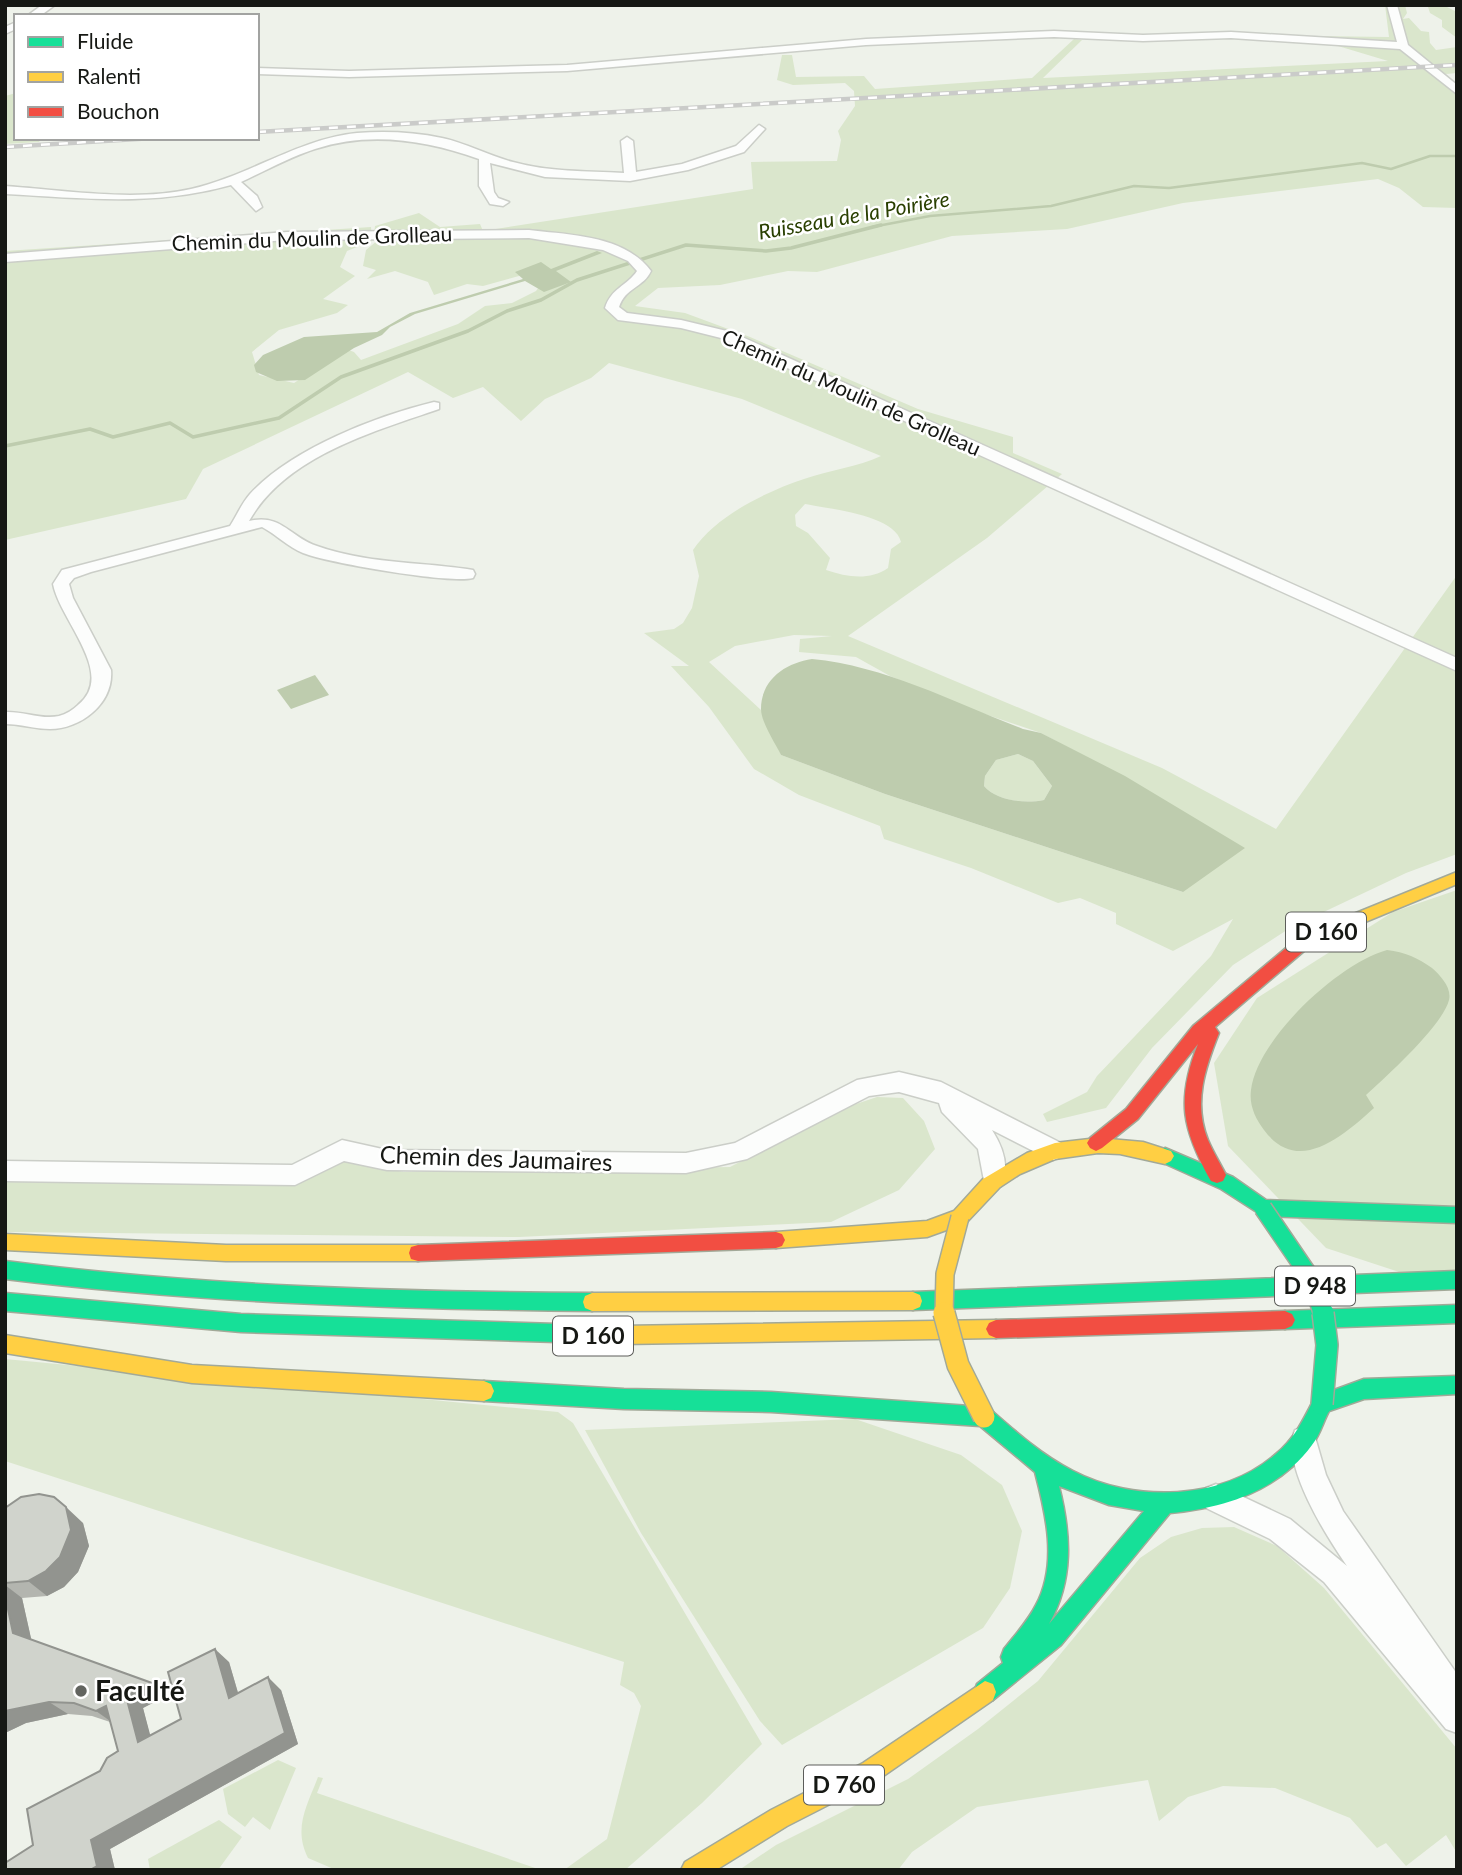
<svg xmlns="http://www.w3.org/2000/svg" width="1462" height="1875" font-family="Lato,sans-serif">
<rect width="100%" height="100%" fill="#eef2ea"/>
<g fill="#dae6cc" fill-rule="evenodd">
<path d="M1385,5H1405L1407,13L1403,19L1409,18L1421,31L1429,32L1430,43L1436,50L1457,47V73L1435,75L1457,94V208L1423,207L1399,188L1378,179L1183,203L1067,229L952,236L817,272L788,271L720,285L658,288L635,306L685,313L750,337L918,409L1013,437V453L1062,474L987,538L848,636L1162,768L1276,829L1457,575V854L1406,873L1290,928L1233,965L1152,1048L1106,1108L1047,1122L1043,1114L1087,1092L1097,1076L1211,956L1233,919L1173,951L1116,924V913L1080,898L1058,903L971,868L884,839L880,826L799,795L754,769L709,707L671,666H689L644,633L674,629L683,623L692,608L699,576L693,550C716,516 765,492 804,479C829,470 858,467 881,456L742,399L609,363L591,378L545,399L521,421L483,387L453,398L408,372L203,469L186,499L5,540V251L371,227L372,241L347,251L340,267L355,276L323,299L348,305L337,313L279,330L252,352L259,375L294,383L331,359L343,348L354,352L361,360L458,324L485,306L512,303L536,291L548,275L541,270L483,286L467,284L434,295L428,282L395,271L367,279L376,270L363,266L366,250L378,240L374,234L375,226L419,213L440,227L480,224L483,231L753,189L751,162L837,161L841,140L838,131L855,106L854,91L845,83L793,85L777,80L782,55H792L796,77L864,76L875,89L1032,78L1074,39L1082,40L1043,78L1388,61L1338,46L1312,44L1314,36L1389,37ZM805,504C830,509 895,515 901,542L891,549L888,568C869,581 847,577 826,570L830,558L808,533L796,526L795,515ZM794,635L832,636L800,639L799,652L856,657L890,676L955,704L1041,733L1147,790L1183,892L885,794L781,755L761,710L709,662L735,646Z"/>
<polygon points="1423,5 1443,5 1457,12 1457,38 1442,27 1442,20 1430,13 1428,7"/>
<polygon points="16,93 16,138 42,138 39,142 5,144 5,96"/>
<path d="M1018,754L1033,761L1052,786L1044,800C1025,804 997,801 984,786L985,776L996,760Z"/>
<polygon points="1457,890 1457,1291 1326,1248 1228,1146 1214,1063 1257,998 1393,912"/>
<polygon points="877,1097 903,1098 924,1121 935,1149 899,1190 831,1222 519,1237 5,1232 5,1180 165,1182 343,1161 404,1172 730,1167 844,1108"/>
<polygon points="5,1359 558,1412 573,1423 762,1744 702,1803 625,1870 564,1870 607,1839 641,1706 634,1693 620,1685 624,1662 5,1461"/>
<polygon points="855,1419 961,1455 1002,1485 1022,1531 1010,1588 983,1628 782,1745 760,1721 641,1533 585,1430"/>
<polygon points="1234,1527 1277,1546 1324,1588 1457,1749 1457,1853 1446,1835 1406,1866 1386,1843 1377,1848 1350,1818 1275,1788 1223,1786 1188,1797 1159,1821 1148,1780 977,1807 912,1852 898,1870 739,1870 776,1845 908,1779 978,1729 1038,1681 1140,1558 1171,1537 1202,1528"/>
<polygon points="278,1760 296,1768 270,1830 253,1817 245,1827 228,1814 223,1789"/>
<path d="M318,1777L323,1778L317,1793L541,1870H336L308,1858C293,1828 307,1806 318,1777Z"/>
<polygon points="219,1820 242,1837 218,1870 150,1870 148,1859"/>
</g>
<g fill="#beccae" fill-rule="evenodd">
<polygon points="597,251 602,253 556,271 571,282 544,292 525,281 415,314 390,327 382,335 354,348 305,380 277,381 256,372 254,365 263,355 304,337 377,332 410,313 523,279 515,272 541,262 551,269"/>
<path d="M812,659C886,666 955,703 1023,729L1041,733L1125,776L1245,848L1183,892L885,794L781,755C775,743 761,722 761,709C761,679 786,663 812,659ZM1018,754L1033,761L1052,786L1044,800C1025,804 997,801 984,786L985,776L996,760Z"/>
<polygon points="315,675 329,695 291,709 277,690"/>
<path d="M1387,950C1405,952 1418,958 1432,968C1441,976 1452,988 1449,1000C1443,1025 1386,1077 1366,1095L1374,1108C1343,1136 1298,1176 1264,1130C1255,1118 1249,1105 1251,1090C1257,1039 1339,963 1387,950Z"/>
</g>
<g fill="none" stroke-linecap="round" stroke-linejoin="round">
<polyline stroke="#beccae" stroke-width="2.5" points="872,227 930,216 1051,206 1134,186 1169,188 1362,163 1391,169 1430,156 1457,156"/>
<polyline stroke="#beccae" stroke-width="3.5" points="5,446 90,429 113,437 170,423 193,437 279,418 341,377 468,331 507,311 541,300 577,280 686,245 766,251 791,248 881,225"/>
<defs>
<g id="street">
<polygon points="42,5 55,5 40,16 27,16"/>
<polygon points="1387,5 1397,5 1408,45 1457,85 1457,94 1400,49 1231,38 1143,41 1054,37 866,45 567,71 349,77 257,74 257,68 349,71 567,65 866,39 1054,31 1143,35 1231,32 1397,42"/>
<polygon points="16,22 16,29 5,34 5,27"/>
<path d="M759,125L765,129L744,152L688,170L630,181L545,177L490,163L494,192L498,198L509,202L503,206L490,204L479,186V159C426,140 370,131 315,149C290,157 265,171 241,182L257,196L262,207L256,211L231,185C153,207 84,198 5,194V186C65,190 133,202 191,189C249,176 298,139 357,133C385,131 414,132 442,138C466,143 489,156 513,162C549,172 586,171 624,173L621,141L627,137L633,141L636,172L682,164L736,146Z"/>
<path d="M529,230C570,235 624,235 651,271C644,287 625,288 619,307L627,313L681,320L731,332L1457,658V671L721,338L681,328L618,320L605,308C611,288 627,286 637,271L628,261L603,250L529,238L287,240L5,262V254L287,232Z"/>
<path d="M434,402L439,403V409C373,432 286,456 249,521C281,513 290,537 317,546C364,563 418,562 467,569L473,570L475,574L473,578C450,584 329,563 303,553C288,547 277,535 262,527L91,572L74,578L69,584L73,598L111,670C114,703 81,729 50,729C35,729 20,724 5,724V712C23,711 42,720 59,716C66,714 73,710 78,705C117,674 60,621 53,584L62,570L230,526C237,515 242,503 250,494C291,449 376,416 434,402Z"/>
<path d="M899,1072L941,1082L1061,1143L1065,1150L1061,1157L1053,1160L1045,1157L992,1130C1003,1147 1010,1167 1001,1186L993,1189L985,1186L978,1149L942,1112L939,1103L899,1092L869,1096L747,1159L686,1173L387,1170L344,1161L295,1185L5,1181V1161L292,1165L342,1140L387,1150L686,1153L735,1143L857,1080Z"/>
<path d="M1304,1426L1313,1430L1326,1475L1343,1511L1457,1674V1733L1446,1729L1324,1582L1270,1539L1206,1508L1202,1498L1206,1488L1216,1484L1290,1519L1347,1566C1327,1537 1280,1464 1295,1430Z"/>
</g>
<g id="fast">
<polygon points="1165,1148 1233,1177 1266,1200 1457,1207 1457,1223 1263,1216 1221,1189 1159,1161 1156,1156 1159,1151"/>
<path d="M5,1261C200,1286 396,1292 592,1293L599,1296L601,1302L599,1308L592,1311C396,1309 200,1303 5,1279Z"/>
<polygon points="1457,1271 1457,1289 913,1310 906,1307 904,1301 906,1295 913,1292"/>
<polygon points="5,1293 241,1314 621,1326 628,1329 631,1335 628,1341 621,1344 241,1332 5,1311"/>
<polygon points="1457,1305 1457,1323 1285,1329 1278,1326 1275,1320 1278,1314 1285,1311"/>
<path d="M1457,1376V1394L1364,1399L1329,1411C1323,1422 1320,1435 1312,1445C1278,1491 1225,1508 1170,1513L1061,1645L993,1700L985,1703L977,1700L974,1692L977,1684L1003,1663L1001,1657L1004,1649C1015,1635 1028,1621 1036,1605C1058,1564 1046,1514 1035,1472L980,1426L771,1412L624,1409L484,1401L477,1398L474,1391L477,1384L484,1381L624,1389L771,1392L984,1407L991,1410C1017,1433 1042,1455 1073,1471C1134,1503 1222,1501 1276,1454C1295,1438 1304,1419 1315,1397L1364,1379ZM1059,1486L1109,1505L1144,1511L1049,1624C1074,1580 1071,1534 1059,1486Z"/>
</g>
<g id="slow">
<polygon points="1457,872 1457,884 1336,934 1324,934 1322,930 1324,926"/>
<polygon points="1098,1138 1143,1142 1171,1151 1174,1156 1171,1161 1165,1164 1120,1154 1098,1153 1055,1159 1020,1174 1000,1187 966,1223 927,1237 776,1248 770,1246 767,1240 770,1234 776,1232 927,1221 954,1211 983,1179 1027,1153 1055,1143"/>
<polygon points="5,1234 226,1245 418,1245 425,1247 427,1253 425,1259 418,1261 226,1261 5,1250"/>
<polygon points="913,1292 920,1295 922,1301 920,1307 913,1310 592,1311 585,1308 583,1302 585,1296 592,1293"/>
<polygon points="996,1320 1003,1323 1006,1329 1003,1335 996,1338 621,1344 614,1341 611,1335 614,1329 621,1326"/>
<polygon points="5,1335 192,1365 484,1381 491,1384 494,1391 491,1398 484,1401 192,1383 5,1353"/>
<polygon points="985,1681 993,1684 996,1692 993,1700 879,1779 787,1826 716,1870 681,1870 685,1862 771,1810 863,1763"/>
</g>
<g id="jam">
<path d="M1330,924L1336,926L1338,930L1336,934L1304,951L1215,1027L1219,1033C1205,1068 1193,1103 1208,1140C1213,1152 1220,1163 1226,1175L1223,1181L1217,1183L1211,1181C1182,1129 1176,1100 1198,1044L1138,1119L1102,1148L1096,1151L1090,1148L1087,1143L1090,1138L1126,1109L1193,1026L1292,943Z"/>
<polygon points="776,1232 782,1234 785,1240 782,1246 776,1248 418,1261 411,1259 409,1253 411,1247 418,1245"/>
<polygon points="1285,1311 1292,1314 1295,1320 1292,1326 1285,1329 996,1338 989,1335 986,1329 989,1323 996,1320"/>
</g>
</defs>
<use href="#street" stroke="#cbcec8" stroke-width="3"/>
<use href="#fast" stroke="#a2a998" stroke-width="3"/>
<use href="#slow" stroke="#a2a998" stroke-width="3"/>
<use href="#jam" stroke="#a2a998" stroke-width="3"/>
<use href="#street" fill="#fcfdfc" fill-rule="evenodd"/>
<use href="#fast" fill="#16e098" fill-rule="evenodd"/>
<use href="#slow" fill="#ffcf43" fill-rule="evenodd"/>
<use href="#jam" fill="#f24e42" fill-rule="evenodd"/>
<defs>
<g id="rail">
<polyline points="257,132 1457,65"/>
<polyline points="5,147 154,138"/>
</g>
</defs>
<use href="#rail" stroke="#cacbc9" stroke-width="4.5"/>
<use href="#rail" stroke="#fff" stroke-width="2.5" stroke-dasharray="9" stroke-linecap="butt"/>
<defs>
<polyline id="fast-bridge-far1" points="1263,1208 1310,1277 1323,1315"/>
<polyline id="fast-bridge" points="1322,1404 1327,1345 1323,1313"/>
<polyline id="slow-bridge-far1" points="944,1315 945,1274 960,1217"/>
<polyline id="slow-bridge" points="944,1313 958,1365 984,1417"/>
</defs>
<use href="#fast-bridge-far1" stroke="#a2a998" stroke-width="20" stroke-linecap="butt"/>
<use href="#fast-bridge" stroke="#a2a998" stroke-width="24" stroke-linecap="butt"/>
<use href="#slow-bridge-far1" stroke="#a2a998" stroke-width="20" stroke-linecap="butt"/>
<use href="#slow-bridge" stroke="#a2a998" stroke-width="24" stroke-linecap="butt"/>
<use href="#fast-bridge-far1" stroke="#16e098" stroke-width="17"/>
<use href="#fast-bridge" stroke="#16e098" stroke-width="21"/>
<use href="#slow-bridge-far1" stroke="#ffcf43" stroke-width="17"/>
<use href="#slow-bridge" stroke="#ffcf43" stroke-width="21"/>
</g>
<polygon fill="#b3b5af" points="5,1508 83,1523 89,1546 78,1572 64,1587 47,1596 22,1598 31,1639 168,1695 143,1708 150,1736 181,1719 229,1662 238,1693 281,1690 298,1744 110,1849 115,1870 5,1870 33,1845 118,1751 110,1722 92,1716 68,1714 26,1723 5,1733"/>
<g fill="#92948f">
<polygon points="66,1507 83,1523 89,1546 78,1572 64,1587 47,1596 28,1581"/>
<polygon points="5,1585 22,1598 33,1647 13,1633 5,1595"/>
<polygon points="215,1649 229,1662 243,1710 229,1698"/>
<polygon points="268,1677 281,1690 298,1744 110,1849 115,1870 90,1870 91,1840"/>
<polygon points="152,1683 168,1695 143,1708 155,1753 138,1742 126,1696"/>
<polygon points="49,1702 68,1714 26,1723 5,1733 5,1711"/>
<polygon points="106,1706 113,1723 96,1711"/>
</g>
<g fill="#d0d3cc" stroke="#92948f" stroke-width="2">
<polygon points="39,1494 54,1497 66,1507 71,1530 60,1557 46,1571 28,1581 5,1583 5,1508 21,1497"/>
<polygon points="5,1595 13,1633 152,1683 126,1696 138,1742 181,1719 168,1672 215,1649 229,1698 268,1677 285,1733 91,1840 97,1866 90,1870 5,1870 5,1863 33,1845 27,1809 100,1771 107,1758 118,1751 106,1706 96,1711 74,1703 49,1702 5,1711"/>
</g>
<circle fill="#62645f" stroke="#fff" stroke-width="2.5" cx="81" cy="1691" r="7"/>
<g text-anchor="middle" stroke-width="5" stroke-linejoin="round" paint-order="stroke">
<g font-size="21" font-style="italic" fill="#293f00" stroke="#fff">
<text transform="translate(854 216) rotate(-10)" y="7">Ruisseau de la Poirière</text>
</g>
<g font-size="21" fill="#161814" stroke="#fff">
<text transform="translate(312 239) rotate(-2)" y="7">Chemin du Moulin de Grolleau</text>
<text transform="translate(851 393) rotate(24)" y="7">Chemin du Moulin de Grolleau</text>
</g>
<g fill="#fff" stroke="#5c5d5a" stroke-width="2">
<rect x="1286" y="912.5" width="80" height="39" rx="5"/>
<rect x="1275" y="1266.5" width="80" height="39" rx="5"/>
<rect x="553" y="1316.5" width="80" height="39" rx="5"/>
<rect x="804" y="1765.5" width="80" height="39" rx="5"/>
</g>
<g font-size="23" font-weight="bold" fill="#161814">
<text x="1326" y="940">D 160</text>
<text x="1315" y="1294">D 948</text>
<text x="593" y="1344">D 160</text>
<text x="844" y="1793">D 760</text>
</g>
<g font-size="24" fill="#161814" stroke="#fff">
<text transform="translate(496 1159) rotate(2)" y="8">Chemin des Jaumaires</text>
</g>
<g font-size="28" font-weight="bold" fill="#161814" stroke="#fff" text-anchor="start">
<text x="95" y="1701">Faculté</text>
</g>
</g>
<rect width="1462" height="1875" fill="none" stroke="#161814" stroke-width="14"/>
<rect x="14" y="14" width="245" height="126" fill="#ffffff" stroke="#a2a3a1" stroke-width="2"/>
<rect x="28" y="37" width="35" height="10" fill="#16e098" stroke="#a2a3a1" stroke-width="2"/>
<text x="77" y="49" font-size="21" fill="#161814">Fluide</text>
<rect x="28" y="72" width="35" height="10" fill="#ffcf43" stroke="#a2a3a1" stroke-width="2"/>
<text x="77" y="84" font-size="21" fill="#161814">Ralenti</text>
<rect x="28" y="107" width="35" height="10" fill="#f24e42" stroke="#a2a3a1" stroke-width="2"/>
<text x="77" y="119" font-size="21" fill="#161814">Bouchon</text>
</svg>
